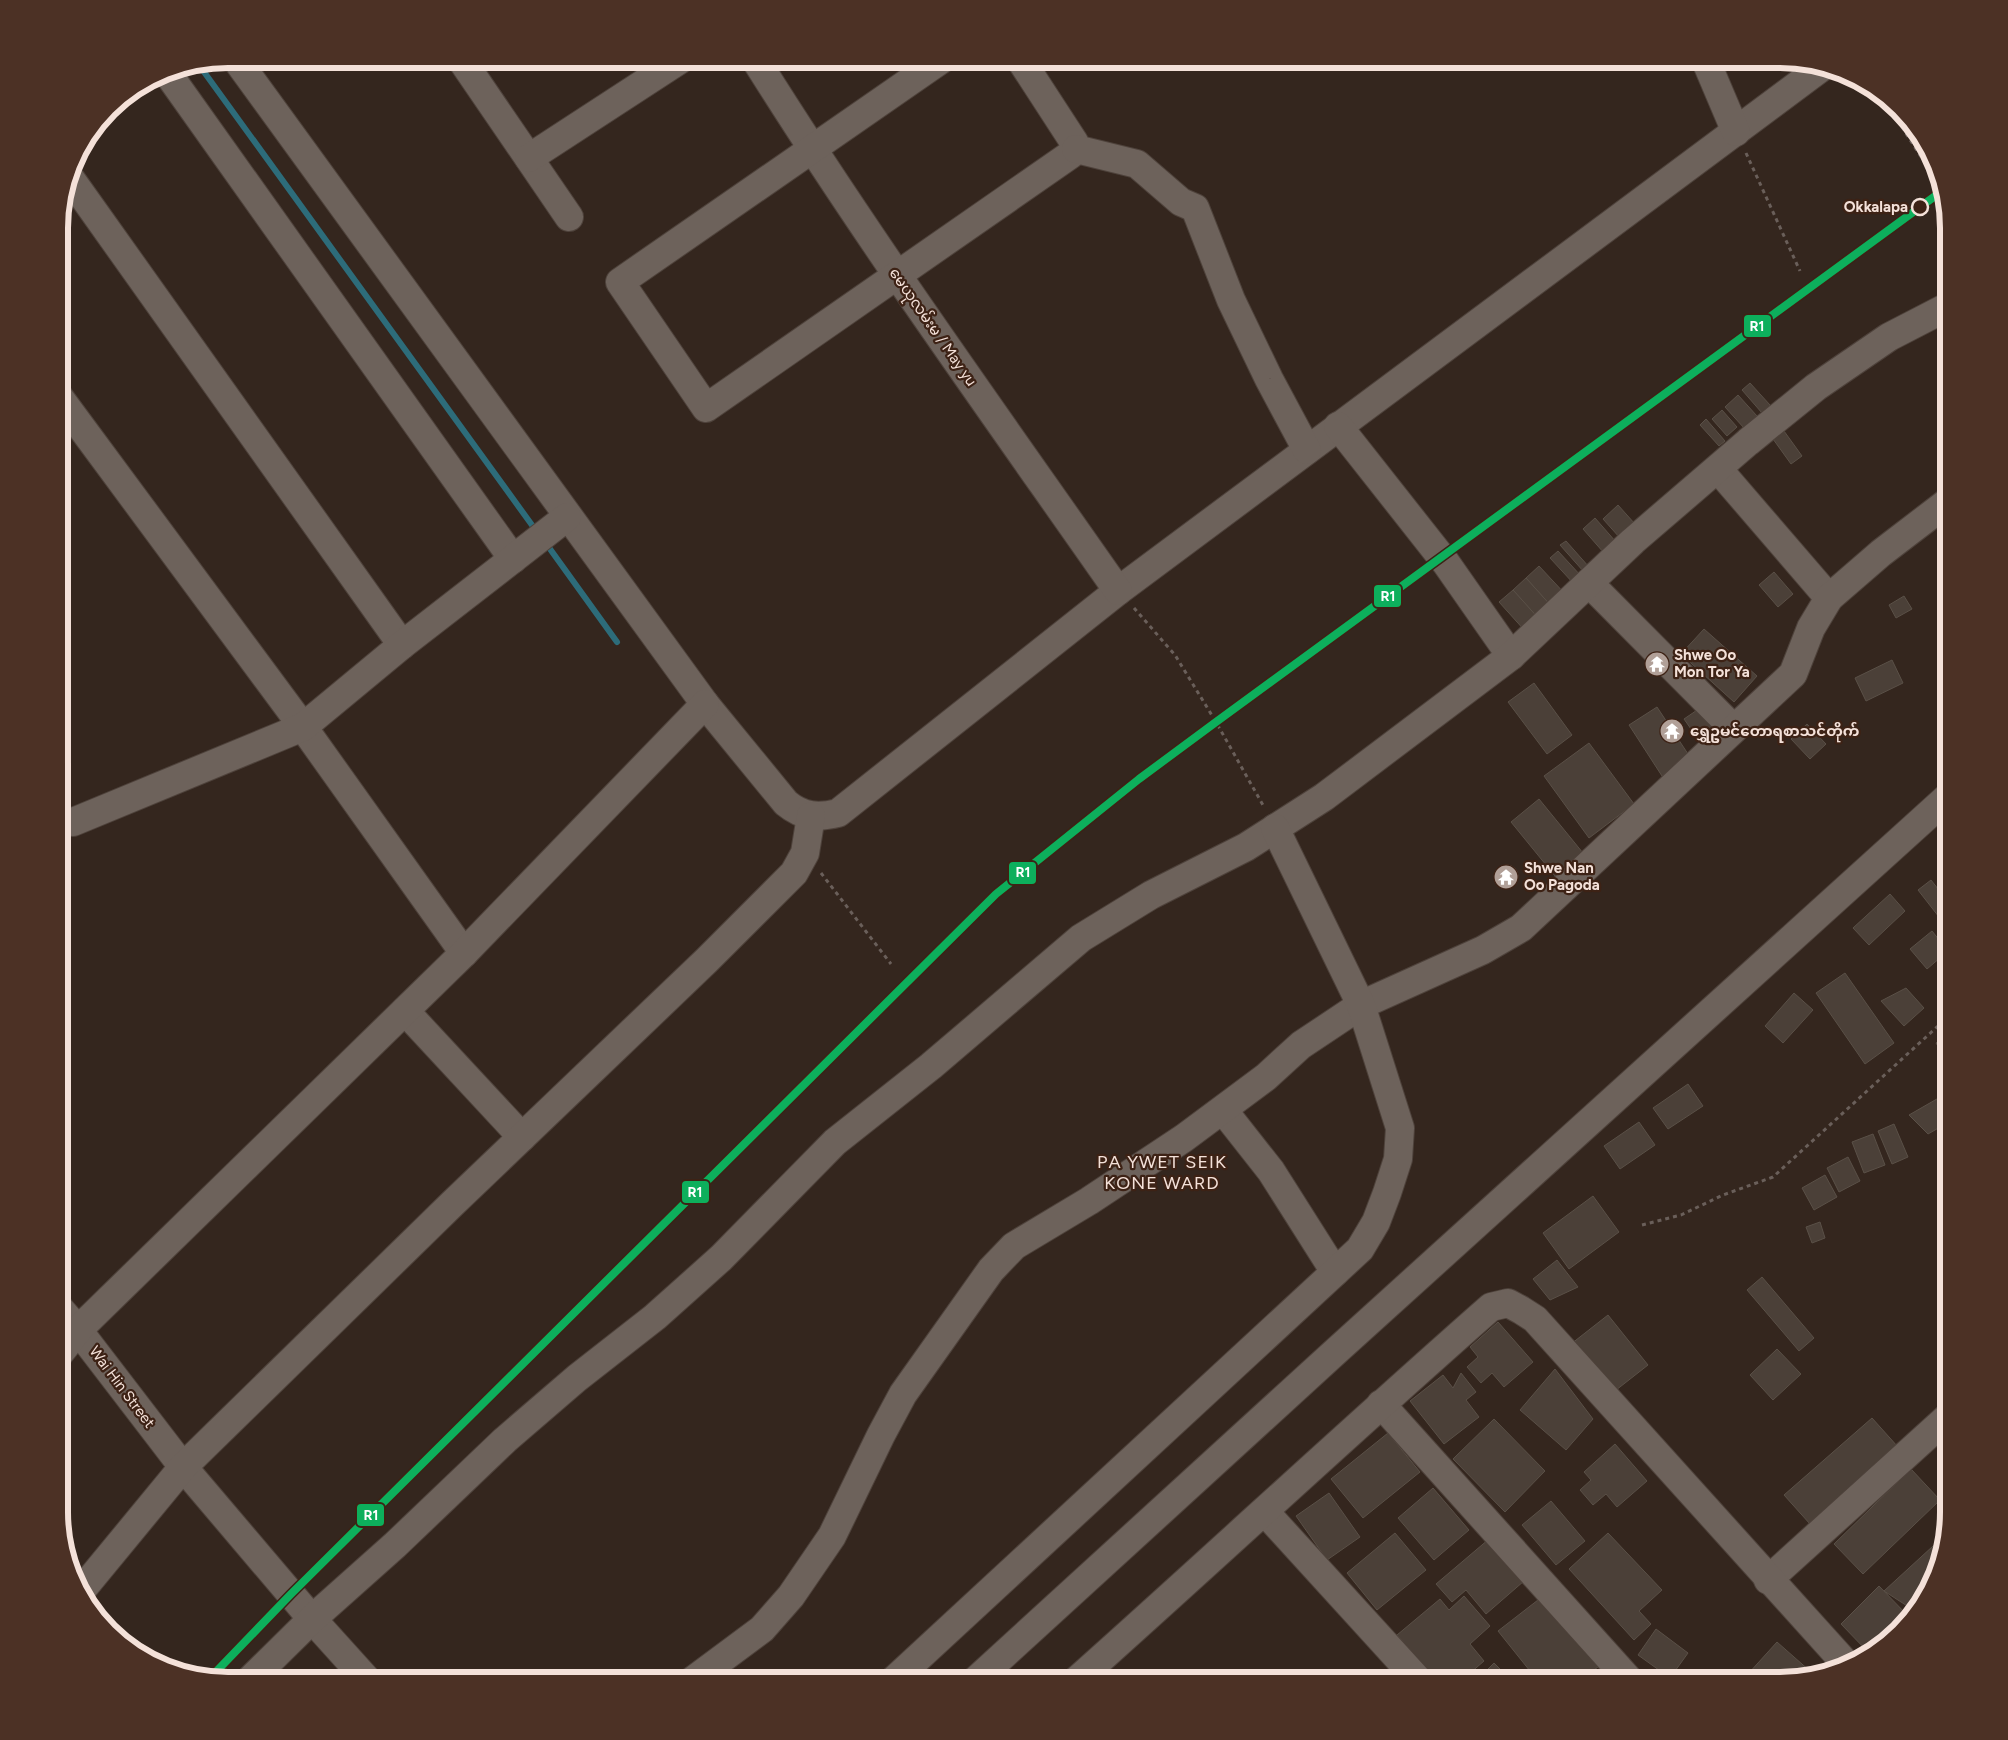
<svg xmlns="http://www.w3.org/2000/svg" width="2008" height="1740" font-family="Figtree,'Noto Sans Myanmar',sans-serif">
<rect width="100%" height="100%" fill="#34261e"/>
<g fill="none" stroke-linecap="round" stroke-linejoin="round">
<g stroke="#2d6c7a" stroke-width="6">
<polyline points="199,65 537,532"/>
<polyline points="545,542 617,642"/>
</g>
</g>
<g fill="#4b4038" stroke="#5a5047">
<polygon points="1750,383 1770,405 1762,413 1742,390"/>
<polygon points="1738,395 1757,416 1744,428 1725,407"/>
<polygon points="1722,410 1737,427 1727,436 1712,419"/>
<polygon points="1706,419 1725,441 1719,446 1700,425"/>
<polygon points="1784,431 1802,456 1791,464 1773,439"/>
<polygon points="1618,505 1635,524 1620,538 1603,519"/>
<polygon points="1595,518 1616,542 1604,553 1583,529"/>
<polygon points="1566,541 1589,567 1584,572 1560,545"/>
<polygon points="1558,551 1582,577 1574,584 1550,558"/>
<polygon points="1539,566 1567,596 1553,608 1526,578"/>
<polygon points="1774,572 1793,594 1778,607 1759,585"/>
<polygon points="1526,578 1553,608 1540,620 1513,590"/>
<polygon points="1513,590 1540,620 1526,632 1499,602"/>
<polygon points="1904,596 1912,609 1896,618 1889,605"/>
<polygon points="1704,629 1757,676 1734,702 1681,654"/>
<polygon points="1892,660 1903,683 1866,701 1855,678"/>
<polygon points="1534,683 1572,735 1547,754 1508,702"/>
<polygon points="1706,704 1719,723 1698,739 1684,719"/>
<polygon points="1657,707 1690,757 1662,776 1629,725"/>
<polygon points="1807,724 1826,744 1810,759 1791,739"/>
<polygon points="1589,743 1634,804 1589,838 1544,776"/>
<polygon points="1539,799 1583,853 1555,876 1511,822"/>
<circle cx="1507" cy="876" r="11"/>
<polygon points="1931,880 1949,903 1949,923 1946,926 1918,890"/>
<polygon points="1890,894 1905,911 1869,945 1853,928"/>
<polygon points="1932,931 1948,951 1927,969 1910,949"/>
<polygon points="1845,973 1894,1043 1865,1064 1816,993"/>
<polygon points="1906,988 1924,1008 1904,1026 1881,1001"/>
<polygon points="1794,993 1813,1010 1783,1043 1765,1026"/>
<polygon points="1949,1035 1949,1064 1936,1043"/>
<polygon points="1688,1084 1703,1106 1668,1129 1653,1108"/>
<polygon points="1949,1092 1949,1122 1928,1134 1909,1115"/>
<polygon points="1639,1122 1655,1145 1620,1169 1604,1146"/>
<polygon points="1894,1124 1908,1157 1892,1164 1878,1131"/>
<polygon points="1873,1134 1885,1165 1864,1173 1852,1142"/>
<polygon points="1848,1157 1860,1181 1839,1192 1827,1168"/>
<polygon points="1825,1175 1837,1197 1814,1210 1802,1188"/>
<polygon points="1593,1196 1619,1232 1569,1269 1543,1233"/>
<polygon points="1820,1222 1825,1238 1812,1243 1806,1227"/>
<polygon points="1557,1260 1578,1287 1550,1300 1533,1279"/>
<polygon points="1762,1277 1814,1338 1799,1351 1747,1290"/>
<polygon points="1608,1315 1648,1365 1611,1394 1571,1344"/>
<polygon points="1498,1322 1533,1362 1504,1387 1492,1373 1481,1383 1467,1367 1478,1357 1470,1347"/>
<polygon points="1777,1349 1801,1374 1773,1400 1750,1375"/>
<polygon points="1555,1369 1593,1419 1566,1450 1520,1410"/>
<polygon points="1461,1373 1476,1392 1466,1400 1479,1417 1444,1444 1410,1401 1443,1375 1453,1388"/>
<polygon points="1872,1418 1898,1447 1810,1524 1784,1495"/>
<polygon points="1494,1419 1545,1471 1505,1512 1453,1459"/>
<polygon points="1388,1433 1420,1472 1363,1518 1331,1479"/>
<polygon points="1615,1444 1647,1481 1617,1507 1606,1494 1593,1505 1580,1490 1591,1480 1584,1472"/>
<polygon points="1911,1469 1940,1500 1863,1574 1834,1544"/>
<polygon points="1433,1488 1469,1530 1434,1560 1398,1518"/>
<polygon points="1329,1493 1360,1537 1327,1560 1296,1516"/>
<polygon points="1551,1501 1585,1541 1556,1565 1522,1525"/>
<polygon points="1395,1533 1426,1570 1377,1610 1347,1573"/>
<polygon points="1608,1533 1662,1590 1639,1611 1651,1624 1634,1640 1569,1569"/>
<polygon points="1945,1535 1936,1577 1915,1611 1884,1591"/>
<polygon points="1489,1539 1524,1581 1486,1614 1466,1590 1452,1602 1436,1584"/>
<polygon points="1879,1586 1910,1618 1895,1632 1868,1652 1841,1624"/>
<polygon points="1547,1593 1603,1663 1580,1681 1538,1681 1498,1631"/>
<polygon points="1464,1596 1490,1626 1470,1644 1484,1661 1461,1681 1437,1681 1397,1635 1440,1599 1449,1610"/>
<polygon points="1656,1629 1688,1653 1670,1678 1638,1655"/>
<polygon points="1777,1642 1811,1672 1807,1676 1780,1681 1757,1681 1748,1674"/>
<polygon points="1494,1663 1512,1681 1476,1681"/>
<polygon points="1608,1671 1615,1681 1594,1681"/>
</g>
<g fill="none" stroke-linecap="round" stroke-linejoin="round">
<defs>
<g id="minor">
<path d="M236,59L705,704L786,803C803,817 818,818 838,813L1118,591L1822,67"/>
<polyline points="461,59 569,217"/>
<path d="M755,59C869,241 995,415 1118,591"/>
<polyline points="942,59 620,282 706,408 1070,155 1076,149 1074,142 1020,59"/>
<polyline points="1705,59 1736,132"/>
<polyline points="166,71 513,559"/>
<polyline points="1076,149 1137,164 1181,202 1195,208 1231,300 1269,379 1307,450"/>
<polyline points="529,158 681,59"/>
<polyline points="70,178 402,645"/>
<polyline points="59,397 303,727 464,953"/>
<polyline points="1338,426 1446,563 1511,656"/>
<polyline points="1718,469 1829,598"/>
<polyline points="1589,583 1733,728"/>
<polyline points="73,822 303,727 402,645 567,517"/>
<polyline points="405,1011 522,1137"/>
<polyline points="1223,1110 1271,1171 1335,1272"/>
<polyline points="59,1308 78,1330 183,1467 312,1619 368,1681"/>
<polyline points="59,1354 78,1330 464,953 705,704"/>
<polyline points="1381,1404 1630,1681"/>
<polyline points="1265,1512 1419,1681"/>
<polyline points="1768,1580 1949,1416"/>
<polyline points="80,1592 183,1467 452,1204 707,960 794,873 805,853 811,816"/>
<polyline points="249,1681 312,1619 395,1545 505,1440 577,1378 655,1317 721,1258 835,1142 931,1066 1081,938 1151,895 1246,847 1324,797 1511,656 1633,541 1748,442 1816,387 1889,337 1949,306"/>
<polyline points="692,1681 762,1629 791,1596 832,1536 881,1435 903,1394 991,1270 1014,1246 1089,1201 1184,1138 1266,1077 1301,1045 1361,1005 1483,950 1521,928 1793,674 1811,628 1829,598 1881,553 1949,501"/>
<polyline points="893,1681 1360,1249 1376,1222 1387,1193 1398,1159 1400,1128 1361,1005 1275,828"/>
<polyline points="975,1681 1334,1353 1949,796"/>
<path d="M1076,1681C1215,1557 1351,1430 1491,1307L1508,1303L1521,1310L1535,1319L1848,1666"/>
</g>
</defs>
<use href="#minor" stroke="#4e423b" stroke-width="30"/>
<g stroke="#6a5f5a" stroke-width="3" stroke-dasharray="4 4" stroke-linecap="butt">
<polyline points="1880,93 1925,163 1947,216"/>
<polyline points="1746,153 1800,271"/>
<polyline points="1134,608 1175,655 1216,722 1264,807"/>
<polyline points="821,873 891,964"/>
<polyline points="1642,1225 1681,1215 1723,1195 1773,1177 1949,1016"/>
</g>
<use href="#minor" stroke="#6d625b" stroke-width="28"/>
<defs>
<polyline id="rail-1" points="210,1678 291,1594 996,894 1139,779 1216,722 1942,191"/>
</defs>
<use href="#rail-1" stroke="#3d2215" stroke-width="11"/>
<use href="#rail-1" stroke="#0daf5c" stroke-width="8"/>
</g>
<defs>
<symbol id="temple-disc" viewBox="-11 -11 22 22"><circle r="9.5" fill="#b1a098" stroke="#3d2215"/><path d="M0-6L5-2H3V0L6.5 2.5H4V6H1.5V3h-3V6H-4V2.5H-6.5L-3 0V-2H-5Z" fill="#fff"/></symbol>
</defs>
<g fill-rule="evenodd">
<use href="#temple-disc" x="1643" y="650" width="28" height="28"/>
<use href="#temple-disc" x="1658" y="717" width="28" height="28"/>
<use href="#temple-disc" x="1492" y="863" width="28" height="28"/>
</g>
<circle fill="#3d2215" stroke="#f4e1d9" stroke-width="2.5" cx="1920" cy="207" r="8"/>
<g text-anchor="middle" stroke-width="4.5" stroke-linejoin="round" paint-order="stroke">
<g font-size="15" font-weight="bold" fill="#f4e1d9" stroke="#3d2215" text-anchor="end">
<text x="1908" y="212">Okkalapa</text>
</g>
<g font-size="15" fill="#f4e1d9" stroke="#3d2215">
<text transform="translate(933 327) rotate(55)" y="5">မေယုလမ်းမ / May yu</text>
<text transform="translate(122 1387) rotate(53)" y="5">Wai Hin Street</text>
</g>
<g font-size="15" font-weight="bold" fill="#f4e1d9" stroke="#3d2215" text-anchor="start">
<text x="1674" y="660">Shwe Oo<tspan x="1674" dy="17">Mon Tor Ya</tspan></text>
<text x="1690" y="736">ရွှေဥမင်တောရစာသင်တိုက်</text>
<text x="1524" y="873">Shwe Nan<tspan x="1524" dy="17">Oo Pagoda</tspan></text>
</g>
<g font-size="18" letter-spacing="1" fill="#f4e1d9" stroke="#3d2215">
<text x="1162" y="1168">PA YWET SEIK<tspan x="1162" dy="21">KONE WARD</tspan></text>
</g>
</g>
<path d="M0 0H2008V1740H0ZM228 68H1780A160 160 0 0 1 1940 228V1512A160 160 0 0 1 1780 1672H228A160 160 0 0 1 68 1512V228A160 160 0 0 1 228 68Z" fill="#4c3125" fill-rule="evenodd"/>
<path fill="none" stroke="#f4e1d9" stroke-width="6" d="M228 68H1780A160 160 0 0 1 1940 228V1512A160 160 0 0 1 1780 1672H228A160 160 0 0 1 68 1512V228A160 160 0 0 1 228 68Z"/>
<g stroke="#3d2215" stroke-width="2">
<rect x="1743" y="314" width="29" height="24" rx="5" fill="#0daf5c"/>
<rect x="1373" y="584" width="29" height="24" rx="5" fill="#0daf5c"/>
<rect x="1008" y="861" width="29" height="24" rx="5" fill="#0daf5c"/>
<rect x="681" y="1180" width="29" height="24" rx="5" fill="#0daf5c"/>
<rect x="356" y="1503" width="29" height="24" rx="5" fill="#0daf5c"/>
</g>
<g font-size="14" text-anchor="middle" font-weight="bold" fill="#fff">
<text x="1757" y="331">R1</text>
<text x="1388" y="601">R1</text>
<text x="1023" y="877">R1</text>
<text x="695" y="1197">R1</text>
<text x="371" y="1520">R1</text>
</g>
</svg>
